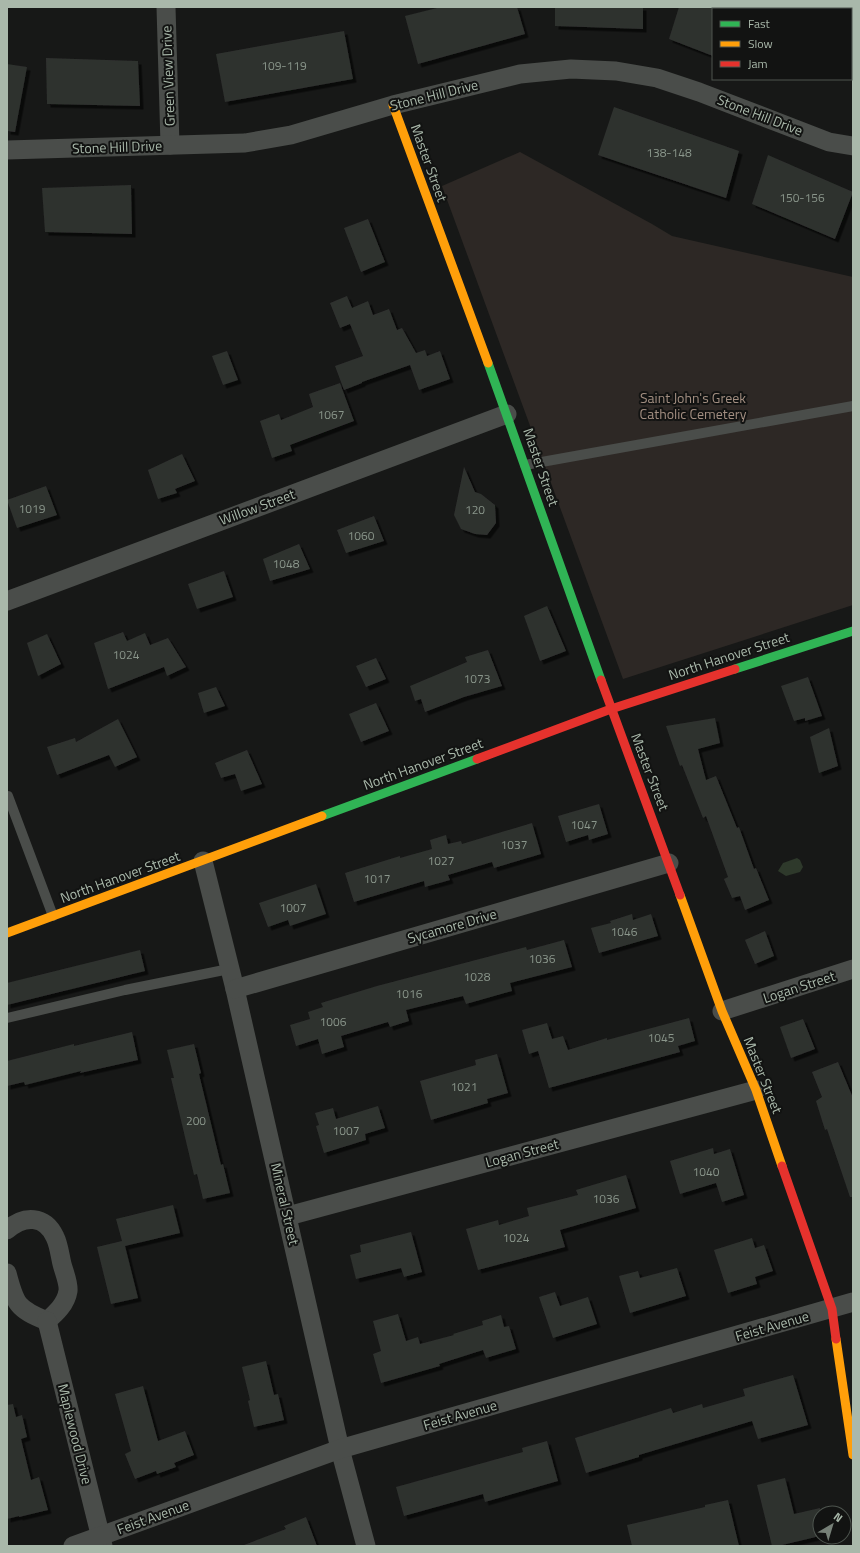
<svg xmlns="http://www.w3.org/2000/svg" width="860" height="1553" font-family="'Titillium Web',sans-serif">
<defs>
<filter id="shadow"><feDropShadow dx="3.5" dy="3.5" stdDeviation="0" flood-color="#0009"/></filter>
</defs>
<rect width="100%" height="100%" fill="#171817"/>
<polygon fill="#2d2825" points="520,152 652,224 672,236 853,277 853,605 623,679 442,186"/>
<polygon fill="#2e392b" points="797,858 800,860 803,867 800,872 786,876 778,871 783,863"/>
<g fill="#2f312f" filter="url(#shadow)">
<polygon points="441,7 517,7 525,34 418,64 405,16"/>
<polygon points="555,7 643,7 643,29 555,26"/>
<polygon points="679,7 713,7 713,56 669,39"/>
<polygon points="344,31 353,79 225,102 216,54"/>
<polygon points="46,58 138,61 140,106 47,104"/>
<polygon points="7,64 27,67 15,132 7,131"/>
<polygon points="614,107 739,151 726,198 598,155"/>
<polygon points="768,155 853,192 835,239 752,204"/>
<polygon points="131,185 132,234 45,232 42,188"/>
<polygon points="368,219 385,262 361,272 344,228"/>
<polygon points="347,296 352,308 368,301 373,315 389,309 397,330 402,328 416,353 425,350 427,356 440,351 450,379 419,390 410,365 362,382 362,383 344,390 335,366 363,356 350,324 340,328 330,303"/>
<polygon points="227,351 238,380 223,385 212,356"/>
<polygon points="340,383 354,421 290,445 292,451 272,458 260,421 279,414 281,420 313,407 309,394"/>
<polygon points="182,454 195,481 175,489 177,493 158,499 148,470"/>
<polygon points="464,467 475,492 481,494 495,505 496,523 487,535 475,534 461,529 454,515"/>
<polygon points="46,486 57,515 17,528 7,500"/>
<polygon points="374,516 384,541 346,553 337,530"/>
<polygon points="299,544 310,569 270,581 263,559"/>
<polygon points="224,571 233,597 197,609 188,584"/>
<polygon points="547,606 566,651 540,661 524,616"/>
<polygon points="123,632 127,641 145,633 150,645 168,638 186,667 167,676 164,667 108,689 94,643"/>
<polygon points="47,634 61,664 38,676 27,643"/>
<polygon points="488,650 502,686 464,697 425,712 421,699 415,701 410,686 467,662 465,657"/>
<polygon points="376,658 386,679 366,687 356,666"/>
<polygon points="808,677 822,716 805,721 805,718 794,721 781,686"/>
<polygon points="216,687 225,706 204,713 198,693"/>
<polygon points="376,703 389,731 361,742 349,714"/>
<polygon points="715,718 720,743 698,749 706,780 716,776 737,828 739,827 754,869 756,868 769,900 745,910 740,896 732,898 724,879 728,877 706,816 703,818 682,765 680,766 666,726"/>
<polygon points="118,719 137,757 115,767 109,755 57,775 47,747 75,738 76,742"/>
<polygon points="829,728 838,766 819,773 810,737"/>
<polygon points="247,750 262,784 241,791 235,774 221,778 215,763"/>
<polygon points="599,804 608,834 589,840 588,835 566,842 558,816"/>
<polygon points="532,823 541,854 494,868 492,862 448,875 450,880 425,887 424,881 354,902 345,873 400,856 400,858 432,849 430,840 446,835 448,844 461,841 462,844"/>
<polygon points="316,884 326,914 290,926 288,920 268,927 259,903"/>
<polygon points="632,914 633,920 651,914 658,936 599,953 591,928 611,923 610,921"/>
<polygon points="765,931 774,956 755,964 745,940"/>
<polygon points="564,940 572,967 510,983 512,991 466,1004 463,996 406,1010 409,1021 390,1027 388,1022 341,1036 344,1047 322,1054 318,1039 296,1046 290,1025 310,1019 308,1012 323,1007 321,1003 377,986 491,956 526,947 527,950"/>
<polygon points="140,950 145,971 7,1005 7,983"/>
<polygon points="689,1018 695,1041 678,1046 680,1052 549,1088 538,1051 529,1054 522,1030 547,1023 552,1039 563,1036 568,1050 607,1038 607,1040"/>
<polygon points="803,1019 815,1049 791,1058 780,1027"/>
<polygon points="132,1032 138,1060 80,1073 81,1071 25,1085 24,1082 7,1086 7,1061 74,1044 74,1046"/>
<polygon points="194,1044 201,1073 199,1074 221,1165 223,1164 230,1193 203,1199 197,1174 194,1175 171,1078 174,1078 167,1050"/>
<polygon points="497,1054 508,1093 487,1099 488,1103 431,1120 420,1081 476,1065 475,1060"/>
<polygon points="838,1062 853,1098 853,1197 850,1197 827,1129 825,1130 816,1101 822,1097 812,1072"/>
<polygon points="378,1106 385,1128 365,1134 366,1140 324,1153 316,1126 319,1125 315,1113 333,1108 336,1119"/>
<polygon points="713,1148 714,1154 730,1149 744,1195 722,1202 716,1183 680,1194 670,1161"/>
<polygon points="626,1175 636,1208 560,1230 565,1247 478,1270 466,1229 498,1220 499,1225 529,1216 527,1208 578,1195 576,1190"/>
<polygon points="173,1205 180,1233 125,1246 138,1298 111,1304 97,1247 122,1241 116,1219"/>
<polygon points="411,1232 422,1272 404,1277 401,1268 356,1279 350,1255 361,1252 360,1245"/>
<polygon points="752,1238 755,1248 764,1245 773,1271 755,1277 757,1284 728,1293 714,1250"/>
<polygon points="677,1268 686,1296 630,1313 619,1276 638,1271 640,1278"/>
<polygon points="555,1292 560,1306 588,1297 597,1324 553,1338 539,1297"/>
<polygon points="398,1314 406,1341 418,1337 420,1344 454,1335 453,1334 483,1325 482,1321 501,1315 504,1327 509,1326 516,1349 486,1358 483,1350 439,1364 440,1366 381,1383 373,1354 381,1351 373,1321"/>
<polygon points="266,1361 274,1395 278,1394 284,1420 254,1427 248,1401 250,1400 242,1367"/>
<polygon points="793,1375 808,1425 758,1439 752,1421 639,1455 639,1457 586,1473 575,1438 671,1408 673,1413 702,1404 703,1408 745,1396 743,1389"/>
<polygon points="143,1386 158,1441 185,1431 194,1455 174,1463 176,1467 157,1474 156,1471 135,1479 125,1454 131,1451 115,1394"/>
<polygon points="13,1404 16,1417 22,1415 27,1437 21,1439 31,1480 39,1477 48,1510 19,1517 19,1516 7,1519 7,1405"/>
<polygon points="547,1441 558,1481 485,1502 483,1494 404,1516 396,1487 523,1452 522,1448"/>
<polygon points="785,1478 794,1514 820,1508 820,1536 778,1546 772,1546 757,1485"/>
<polygon points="728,1500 739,1546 632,1546 627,1525 705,1507 705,1505"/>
<polygon points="306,1517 317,1546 244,1546 244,1545 286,1529 284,1526"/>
</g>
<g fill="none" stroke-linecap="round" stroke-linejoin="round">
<g stroke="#4a4d4a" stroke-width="10">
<polyline points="525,465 853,406"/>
<polyline points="7,796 8,796 53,916"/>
<polyline points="7,1018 125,990 229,969"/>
</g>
<g stroke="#4a4d4a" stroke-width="19">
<polyline points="166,7 170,145"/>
<polyline points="7,150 245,143 291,135 393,105 520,74 571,69 616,71 657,78 699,92 829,142 853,146"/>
<polyline points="7,601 507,414"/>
<polyline points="203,861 235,989 340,1449 366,1546"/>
<polyline points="235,989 669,863"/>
<polyline points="722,1011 853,969"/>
<polyline points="288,1216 756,1090"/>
<path d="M7,1230C24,1215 45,1215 55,1237C59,1245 60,1256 62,1264C64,1272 69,1283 68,1291C66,1304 56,1313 47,1321"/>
<path d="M7,1273C15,1304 17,1309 47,1321"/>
<polyline points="47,1321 103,1546"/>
<polyline points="73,1546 340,1449 853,1302"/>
</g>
<g stroke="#30b455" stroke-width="9">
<polyline points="488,363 601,680"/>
<polyline points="735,669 853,631"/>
<polyline points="322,816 477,759"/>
</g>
<g stroke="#ff9f0a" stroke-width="9">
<polyline points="393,105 488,363"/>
<polyline points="680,895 722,1011 756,1090 782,1166"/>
<polyline points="7,933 322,816"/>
<polyline points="836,1339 853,1455"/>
</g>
<g stroke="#e5322d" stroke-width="9">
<polyline points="601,680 680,895"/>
<polyline points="477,759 611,709 735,669"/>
<polyline points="782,1166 832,1309 836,1339"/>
</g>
</g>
<g text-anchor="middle" stroke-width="4" stroke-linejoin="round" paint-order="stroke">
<g font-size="12" fill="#8a968b">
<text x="284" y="70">109-119</text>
<text x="669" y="157">138-148</text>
<text x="802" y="202">150-156</text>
<text x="331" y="419">1067</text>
<text x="32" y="513">1019</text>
<text x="475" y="514">120</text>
<text x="361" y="540">1060</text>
<text x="286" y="568">1048</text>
<text x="126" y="659">1024</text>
<text x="477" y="683">1073</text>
<text x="584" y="829">1047</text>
<text x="514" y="849">1037</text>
<text x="441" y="865">1027</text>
<text x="377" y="883">1017</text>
<text x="293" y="912">1007</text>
<text x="624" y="936">1046</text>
<text x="542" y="963">1036</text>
<text x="477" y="981">1028</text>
<text x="409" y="998">1016</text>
<text x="333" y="1026">1006</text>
<text x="661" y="1042">1045</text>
<text x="464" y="1091">1021</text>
<text x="196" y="1125">200</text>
<text x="346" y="1135">1007</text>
<text x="706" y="1176">1040</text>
<text x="606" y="1203">1036</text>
<text x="516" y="1242">1024</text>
</g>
<g font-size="14" fill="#a9b8aa" stroke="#121312">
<text transform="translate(168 76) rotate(-92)" y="5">Green View Drive</text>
<text transform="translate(434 95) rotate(-14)" y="5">Stone Hill Drive</text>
<text transform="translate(760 115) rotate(21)" y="5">Stone Hill Drive</text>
<text transform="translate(117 147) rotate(-2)" y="5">Stone Hill Drive</text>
<text transform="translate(429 163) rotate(70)" y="5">Master Street</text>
<text transform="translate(541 467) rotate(71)" y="5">Master Street</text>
<text transform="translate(257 507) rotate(-20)" y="5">Willow Street</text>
<text transform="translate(729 656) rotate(-18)" y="5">North Hanover Street</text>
<text transform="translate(423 764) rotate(-20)" y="5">North Hanover Street</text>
<text transform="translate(650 772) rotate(69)" y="5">Master Street</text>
<text transform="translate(120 877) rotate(-20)" y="5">North Hanover Street</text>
<text transform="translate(452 926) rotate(-16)" y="5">Sycamore Drive</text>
<text transform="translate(799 987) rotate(-18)" y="5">Logan Street</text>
<text transform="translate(763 1075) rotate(68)" y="5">Master Street</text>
<text transform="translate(522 1153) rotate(-15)" y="5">Logan Street</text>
<text transform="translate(285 1204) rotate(77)" y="5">Mineral Street</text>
<text transform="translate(772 1326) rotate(-16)" y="5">Feist Avenue</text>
<text transform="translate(460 1415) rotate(-16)" y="5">Feist Avenue</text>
<text transform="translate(75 1434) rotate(76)" y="5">Maplewood Drive</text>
<text transform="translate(153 1517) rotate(-20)" y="5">Feist Avenue</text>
</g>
<g font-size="14" fill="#a28e81" stroke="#121312">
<text x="693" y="403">Saint John's Greek<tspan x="693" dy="16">Catholic Cemetery</tspan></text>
</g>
</g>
<rect width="860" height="1553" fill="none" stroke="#a9b8aa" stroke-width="16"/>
<rect x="712" y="8" width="140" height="72" fill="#121312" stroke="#4e554f"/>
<rect x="720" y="21" width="20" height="6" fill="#30b455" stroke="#4e554f"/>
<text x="748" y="28" font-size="12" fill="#a9b8aa">Fast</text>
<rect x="720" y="41" width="20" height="6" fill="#ff9f0a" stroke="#4e554f"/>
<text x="748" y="48" font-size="12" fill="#a9b8aa">Slow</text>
<rect x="720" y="61" width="20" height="6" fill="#e5322d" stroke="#4e554f"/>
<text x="748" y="68" font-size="12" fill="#a9b8aa">Jam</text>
<g transform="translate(832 1525) rotate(38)"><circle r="19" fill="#121312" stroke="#4e554f"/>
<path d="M0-3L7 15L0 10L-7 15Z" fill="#768077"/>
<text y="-6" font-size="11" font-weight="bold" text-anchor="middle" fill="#a9b8aa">N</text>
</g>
</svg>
